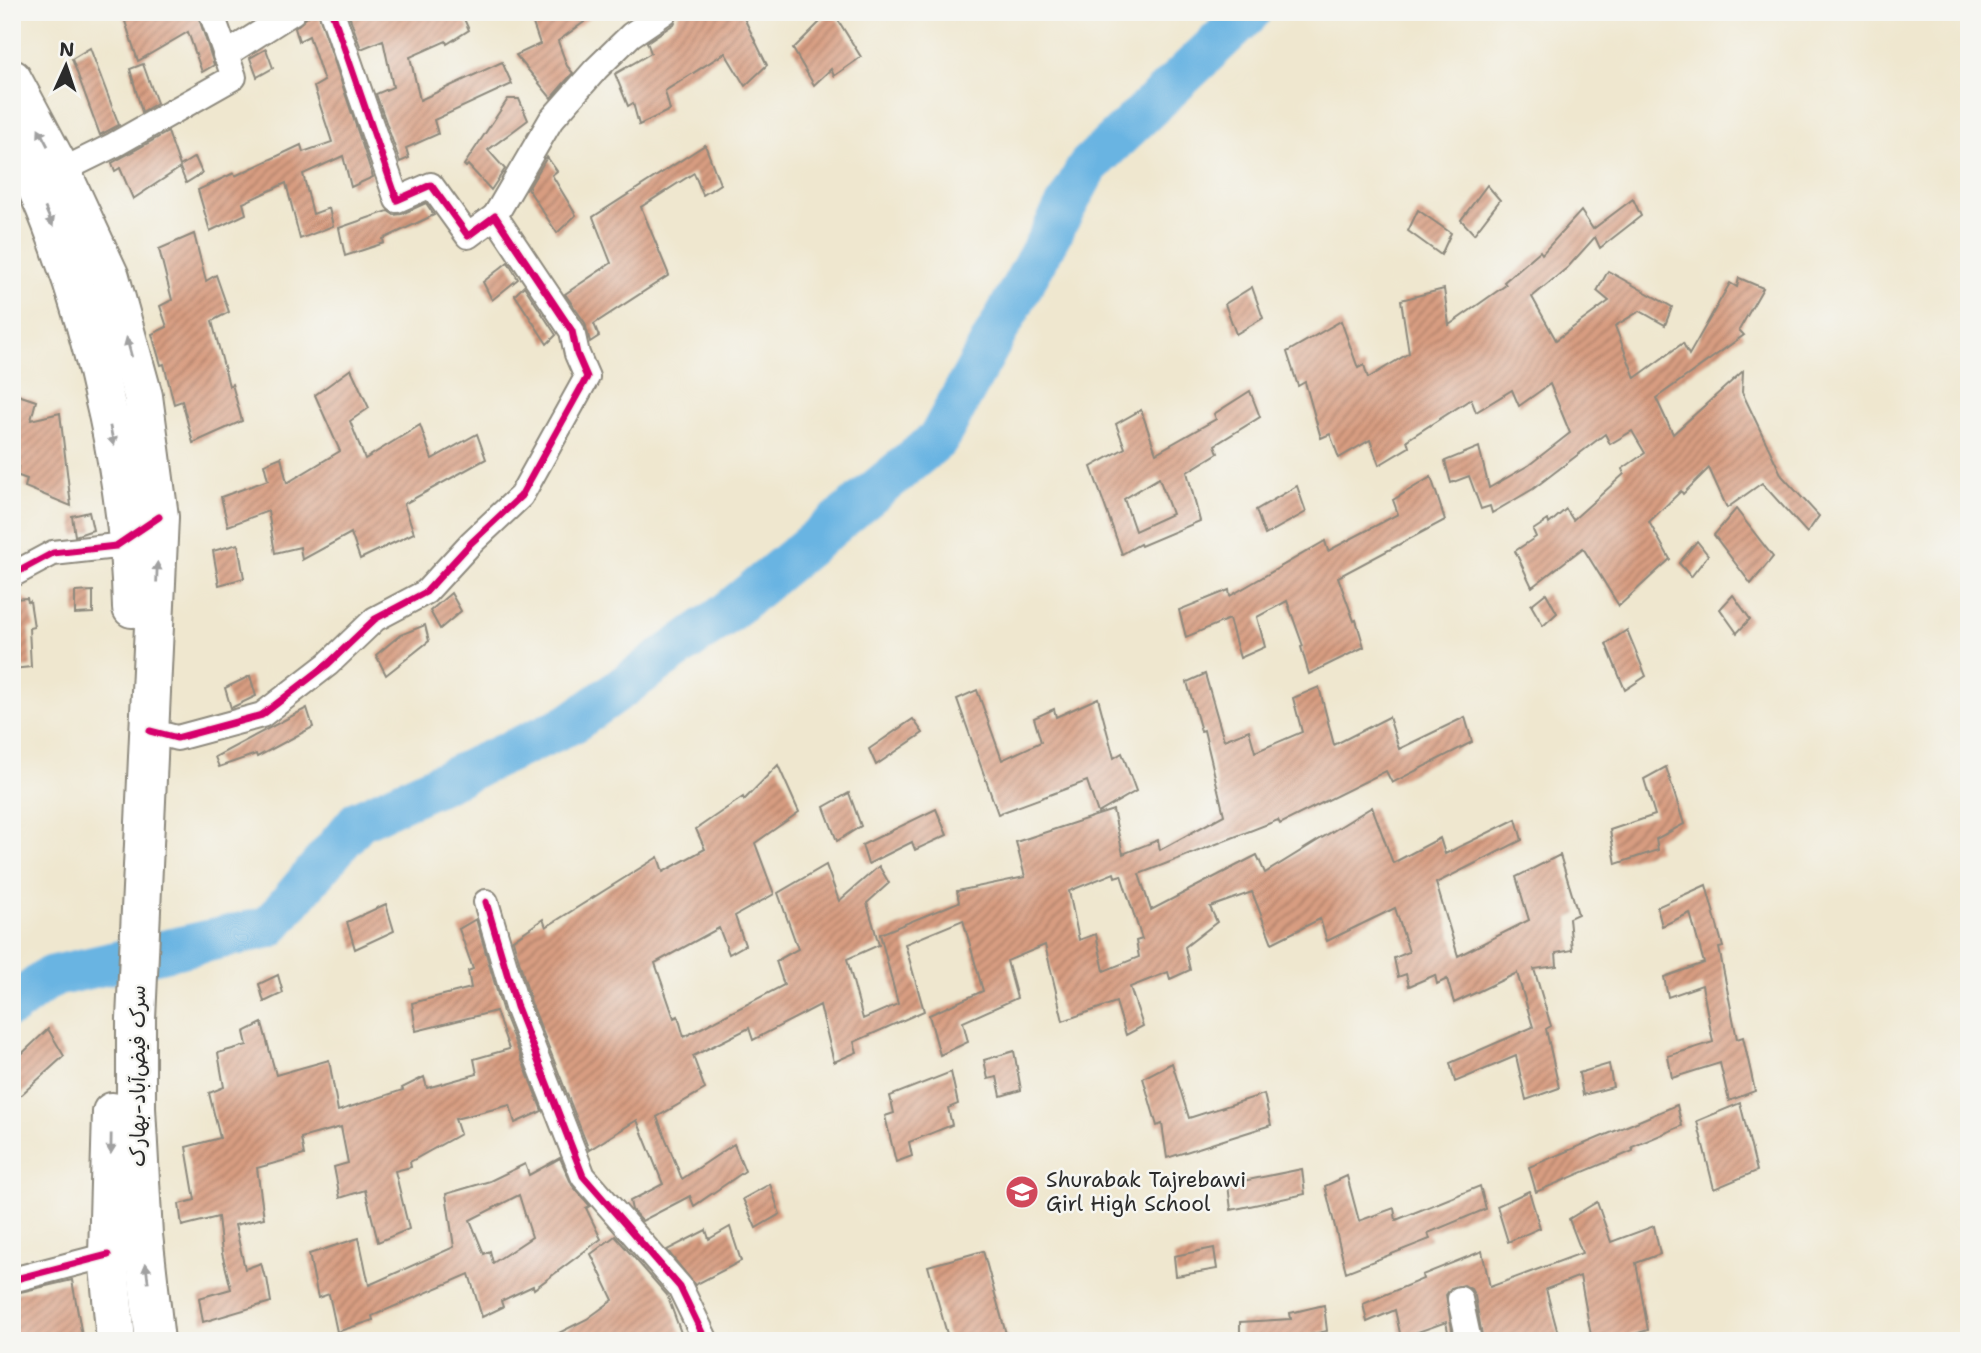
<svg xmlns="http://www.w3.org/2000/svg" width="1981" height="1353" font-family="'Shantell Sans','Playpen Sans Arabic',sans-serif">
<defs>
<pattern id="building-hatch" width="6" height="6" patternUnits="userSpaceOnUse" patternTransform="scale(1.75)"><rect width="6" height="6" fill="#d89d81"/><path d="M-1 1l2-2M0 6l6-6M5 7l2-2" fill="none" stroke="#af806a"/></pattern>
</defs>
<rect width="100%" height="100%" fill="#f6f6f2"/>
<filter id="ink" filterUnits="userSpaceOnUse"><feTurbulence type="fractalNoise" baseFrequency=".0143" numOctaves="2"/><feDisplacementMap in="SourceGraphic" scale="14" xChannelSelector="R" yChannelSelector="G"/><feConvolveMatrix kernelMatrix="1 2 1 2 8 2 1 2 1" color-interpolation-filters="sRGB"/></filter>
<filter id="wash" filterUnits="userSpaceOnUse"><feTurbulence type="fractalNoise" baseFrequency=".00686" numOctaves="4" result="noise"/><feDisplacementMap in="SourceGraphic" scale="28" xChannelSelector="R" yChannelSelector="G"/><feGaussianBlur stdDeviation="1.57" result="paint"/><feColorMatrix in="noise" values="0 0 0 0 0 0 0 0 0 0 0 0 0 0 0 0 0 1.4 0 .05"/><feComposite in="paint" operator="in"/></filter>
<g filter="url(#wash)">
<rect width="100%" height="100%" fill="#efe7cf"/>
<g fill="none" stroke-linecap="round" stroke-linejoin="round">
<polyline stroke="#69b4e2" stroke-width="42" points="12,1006 50,977 269,927 358,821 572,723 723,616 938,439 1088,166 1250,12"/>
</g>
<g id="blocks">
<g fill="url(#building-hatch)" fill-rule="evenodd">
<polygon points="122,12 197,12 214,65 202,72 188,32 138,61"/>
<polygon points="313,12 318,12 373,177 351,187 343,156 303,174 313,214 329,208 333,226 300,239 286,183 243,203 246,214 210,231 198,190 234,173 235,176 301,145 303,152 332,142 314,87 324,81 309,36 299,41 295,28"/>
<polygon points="348,12 461,12 469,30 447,44 446,41 410,57 420,100 502,62 512,84 434,120 438,134 406,148 409,158 400,162 376,94 393,87 383,40 361,49"/>
<polygon points="529,12 598,12 558,41 567,66 573,73 551,98 516,55 540,44"/>
<polygon points="680,12 741,12 767,65 745,86 725,53 665,91 670,110 639,125 633,103 628,106 615,74 651,53 647,42 674,24"/>
<polygon points="830,12 833,12 861,57 834,76 831,69 814,85 793,49"/>
<polygon points="90,48 119,125 100,135 72,59"/>
<polygon points="266,49 273,68 257,77 250,58"/>
<polygon points="143,64 157,103 142,112 130,69"/>
<polygon points="508,99 519,99 528,120 488,150 505,169 491,190 468,165 466,167 464,165"/>
<polygon points="168,132 180,166 195,157 202,173 186,183 180,168 133,199 120,168 115,171 112,163"/>
<polygon points="705,145 720,184 703,195 694,173 641,207 669,275 594,324 599,336 590,342 585,323 565,294 611,263 593,217"/>
<polygon points="547,157 557,171 552,175 576,215 557,233 528,189"/>
<polygon points="1487,185 1500,200 1474,234 1461,220"/>
<polygon points="1633,199 1641,216 1600,248 1595,237 1568,267 1532,297 1556,340 1609,301 1597,291 1608,271 1672,307 1665,325 1640,311 1615,326 1635,378 1683,343 1689,355 1730,283 1737,287 1739,278 1763,288 1739,330 1744,335 1656,398 1673,434 1743,371 1742,392 1782,476 1819,516 1807,533 1762,483 1727,508 1709,468 1683,494 1681,491 1649,522 1670,559 1619,606 1583,548 1532,587 1515,551 1536,537 1533,530 1548,520 1549,524 1566,509 1573,520 1624,474 1622,469 1645,453 1632,431 1610,444 1605,434 1533,489 1492,513 1490,506 1481,509 1469,476 1451,483 1445,461 1479,447 1489,488 1529,465 1570,433 1550,384 1519,406 1512,390 1476,412 1471,399 1407,440 1409,447 1379,465 1370,440 1339,458 1330,434 1321,438 1305,382 1298,386 1287,352 1341,321 1358,368 1364,365 1368,378 1409,353 1401,300 1444,289 1449,325 1506,285 1504,282 1540,251 1542,254 1581,211 1593,229"/>
<polygon points="426,203 434,215 383,239 384,243 345,256 339,228 388,211 394,215 402,214"/>
<polygon points="1418,210 1451,233 1441,255 1408,231"/>
<polygon points="194,234 206,281 216,275 229,312 212,321 229,386 232,384 242,421 193,443 182,401 174,404 164,364 161,365 152,334 167,327 160,306 172,300 159,249"/>
<polygon points="508,262 518,279 492,300 483,282"/>
<polygon points="524,286 556,335 547,344 515,295"/>
<polygon points="1252,287 1263,318 1236,334 1225,304"/>
<polygon points="351,369 369,408 350,421 365,459 420,425 432,459 477,434 486,459 404,504 414,533 360,559 351,533 302,560 300,547 275,553 268,511 228,526 221,497 268,480 264,464 281,457 287,483 340,451 315,395"/>
<path d="M1250,391L1260,417L1215,445L1218,453L1187,472L1200,521L1141,546L1140,544L1122,554L1091,467L1125,448L1116,424L1141,410L1156,453L1216,419L1214,414ZM1159,478L1172,514L1135,531L1124,499Z"/>
<polygon points="12,393 36,401 31,420 60,413 71,506 25,487 27,479 16,475 18,467 12,467"/>
<polygon points="1431,477 1445,520 1338,577 1354,621 1356,620 1364,647 1309,674 1301,647 1303,646 1287,601 1257,617 1265,647 1240,658 1229,619 1186,637 1179,610 1229,590 1230,596 1325,541 1328,551 1398,514 1393,500"/>
<polygon points="1297,486 1306,512 1265,535 1256,510"/>
<polygon points="1736,509 1773,557 1751,584 1714,535"/>
<polygon points="89,512 93,530 75,536 72,516"/>
<polygon points="1697,541 1708,555 1691,577 1679,563"/>
<polygon points="238,544 244,578 219,585 213,551"/>
<polygon points="93,591 93,613 75,614 75,592"/>
<polygon points="451,593 461,611 440,629 430,611"/>
<polygon points="1546,593 1557,613 1543,626 1531,605"/>
<polygon points="1733,595 1750,619 1737,633 1720,609"/>
<polygon points="27,598 28,602 30,601 34,627 29,628 31,667 12,669 12,599"/>
<polygon points="425,625 429,641 386,675 376,655 400,635"/>
<polygon points="1627,630 1646,676 1625,690 1606,644"/>
<path d="M1205,674L1224,740L1249,730L1255,752L1302,732L1293,698L1319,687L1334,745L1389,717L1399,749L1465,717L1472,742L1392,783L1386,771L1280,824L1278,820L1139,874L1151,910L1257,855L1265,873L1372,807L1393,863L1440,838L1445,854L1516,819L1522,840L1436,883L1458,956L1529,920L1516,877L1560,855L1578,914L1569,918L1572,950L1556,953L1557,966L1534,969L1551,1026L1546,1029L1559,1088L1526,1100L1516,1056L1455,1082L1450,1063L1533,1027L1517,973L1454,1003L1447,979L1437,984L1435,975L1409,986L1406,974L1398,977L1394,958L1409,952L1395,908L1327,941L1320,919L1272,943L1252,892L1210,907L1217,922L1185,947L1190,970L1170,979L1168,972L1130,987L1143,1026L1126,1035L1116,1002L1063,1021L1045,945L1007,961L1017,998L963,1022L968,1042L940,1055L929,1015L983,991L963,920L905,944L924,1011L854,1042L857,1052L834,1062L820,1005L753,1040L749,1028L693,1056L705,1089L657,1117L682,1179L734,1144L745,1171L694,1206L690,1196L642,1221L632,1210L630,1201L663,1184L637,1120L589,1150L531,1002L513,940L543,919L546,927L658,857L663,872L705,849L696,829L743,797L744,800L778,765L799,812L755,843L774,894L735,916L745,945L729,954L719,928L655,963L674,1018L678,1016L684,1037L784,985L776,961L798,949L778,893L826,865L839,901L879,866L889,883L867,903L879,945L847,959L863,1019L898,1004L880,934L959,902L957,891L1025,877L1016,842L1113,810L1123,854L1158,840L1160,850L1224,815L1204,730L1201,731L1187,682ZM1114,873L1115,877L1121,875L1142,939L1136,941L1139,957L1104,971L1096,934L1079,940L1069,891Z"/>
<polygon points="250,676 256,696 231,708 225,688"/>
<polygon points="977,690 1002,760 1041,742 1034,718 1054,709 1056,717 1098,698 1114,758 1122,753 1136,791 1098,813 1087,781 998,814 957,699"/>
<polygon points="307,708 313,727 257,757 256,754 219,767 215,757"/>
<polygon points="913,719 923,733 876,765 869,749"/>
<polygon points="1666,767 1684,824 1656,839 1658,850 1616,864 1610,830 1655,815 1644,779"/>
<polygon points="849,793 861,826 837,841 824,807"/>
<polygon points="936,809 947,835 915,850 912,842 868,864 862,845"/>
<polygon points="1706,885 1723,947 1719,948 1737,1039 1743,1037 1755,1091 1729,1101 1720,1063 1672,1078 1668,1056 1713,1042 1702,985 1668,997 1664,977 1704,963 1690,913 1662,926 1657,907"/>
<polygon points="386,904 394,931 355,949 347,922"/>
<polygon points="476,919 503,1012 542,1111 515,1123 510,1105 455,1119 460,1134 410,1162 411,1167 395,1171 409,1229 378,1242 365,1190 340,1198 334,1167 348,1163 341,1127 301,1138 304,1155 257,1168 264,1218 235,1225 245,1269 261,1263 265,1278 267,1278 271,1302 203,1322 199,1298 231,1289 222,1253 218,1217 182,1226 179,1204 195,1200 186,1147 220,1138 209,1093 224,1087 218,1053 247,1045 244,1032 262,1023 276,1075 329,1060 338,1111 403,1090 402,1088 424,1077 427,1088 477,1074 474,1059 509,1049 496,1011 416,1031 412,1003 471,988 468,971 473,969 459,929"/>
<polygon points="278,975 283,993 264,1002 259,984"/>
<polygon points="48,1029 64,1056 12,1103 12,1063"/>
<polygon points="1014,1051 1021,1090 1001,1096 997,1077 988,1079 984,1060"/>
<polygon points="1172,1063 1189,1118 1264,1094 1271,1125 1167,1158 1162,1124 1157,1126 1143,1078"/>
<polygon points="1609,1064 1613,1087 1583,1095 1579,1073"/>
<polygon points="951,1072 958,1104 948,1108 952,1125 909,1142 912,1156 896,1162 885,1116 894,1113 890,1096"/>
<polygon points="1740,1103 1757,1171 1714,1189 1697,1121"/>
<polygon points="1677,1105 1682,1126 1632,1147 1633,1151 1536,1192 1529,1167"/>
<path d="M560,1158L572,1185L590,1206L586,1208L601,1239L534,1289L533,1286L501,1301L503,1307L482,1317L469,1274L372,1316L373,1320L337,1332L329,1294L318,1298L309,1254L359,1238L369,1285L454,1247L446,1194L490,1181L525,1164L529,1175ZM519,1195L532,1237L493,1263L490,1251L484,1254L470,1220Z"/>
<polygon points="1302,1169 1305,1194 1231,1210 1228,1184"/>
<polygon points="1347,1176 1359,1221 1394,1208 1396,1220 1480,1186 1486,1209 1428,1233 1430,1239 1346,1272 1325,1186"/>
<polygon points="770,1184 780,1214 756,1228 743,1199"/>
<polygon points="1529,1191 1540,1228 1508,1242 1497,1206"/>
<polygon points="1597,1202 1611,1242 1654,1226 1660,1254 1636,1263 1648,1330 1613,1341 1592,1341 1580,1276 1546,1289 1560,1341 1483,1341 1475,1296 1471,1289 1464,1285 1451,1288 1446,1295 1454,1341 1450,1341 1446,1322 1401,1338 1395,1310 1367,1322 1363,1304 1423,1279 1422,1275 1482,1251 1490,1287 1582,1253 1569,1219"/>
<polygon points="730,1227 741,1261 695,1285 667,1250 706,1230 709,1239"/>
<polygon points="615,1236 667,1295 684,1341 543,1341 587,1319 613,1300 591,1254"/>
<polygon points="1214,1248 1217,1269 1176,1276 1174,1256"/>
<polygon points="983,1251 1008,1341 949,1341 928,1266"/>
<polygon points="72,1280 83,1341 12,1341 12,1294"/>
<polygon points="1324,1305 1327,1331 1301,1337 1240,1340 1240,1322 1291,1319 1290,1313"/>
</g>
</g>
</g>
<g filter="url(#ink)">
<use href="#blocks" fill-opacity="0" stroke="#8d897d" stroke-width="2"/>
<g fill="none" stroke-linecap="round" stroke-linejoin="round">
<defs>
<g id="minor">
<polyline points="225,55 293,12"/>
<polyline points="61,171 114,145 234,77 211,12"/>
<polyline points="495,216 551,120 596,69 631,35 665,12"/>
<polyline points="12,575 53,553 116,546 138,531"/>
<polyline points="150,731 177,738 262,715 328,664 375,619 426,592 471,543 521,496 587,377 577,354 572,331 495,216 468,236 431,185 397,200 332,12"/>
<polyline points="486,902 517,1007 583,1176 680,1287 706,1341"/>
<polyline points="12,1280 108,1255"/>
<polyline points="1460,1299 1469,1341"/>
</g>
<g id="primary">
<polyline points="12,79 61,171 110,277 143,396 159,517 136,1019 136,1108 143,1235 155,1341"/>
<path d="M12,132C26,164 42,197 54,230C97,343 130,487 132,608"/>
<polyline points="112,1112 108,1255 116,1341"/>
</g>
</defs>
<use href="#minor" stroke="#8d897d" stroke-width="28"/>
<use href="#primary" stroke="#8d897d" stroke-width="42"/>
<use href="#minor" stroke="#fff" stroke-width="24"/>
<use href="#primary" stroke="#fff" stroke-width="38"/>
<defs>
<g id="cycleway">
<polyline points="12,575 53,553 116,546 159,517"/>
<polyline points="150,731 177,738 262,715 328,664 375,619 426,592 471,543 521,496 587,377 577,354 572,331 495,216 468,236 431,185 397,200 332,12"/>
<polyline points="486,902 517,1007 583,1176 680,1287 706,1341"/>
<polyline points="12,1280 108,1255"/>
</g>
</defs>
<use href="#cycleway" stroke="#f6f6f2" stroke-width="11"/>
<use href="#cycleway" stroke="#d6006c" stroke-width="7"/>
</g>
<defs><path id="oneway-solid" d="M-6-.8H1V-3.2L6.5 0L1 3.2V.8H-6Z" transform="scale(1.75)"/></defs>
<g fill="#a0a0a0">
<use href="#oneway-solid" transform="translate(43 137) rotate(-118)"/>
<use href="#oneway-solid" transform="translate(49 217) rotate(67)"/>
<use href="#oneway-solid" transform="translate(129 347) rotate(-105)"/>
<use href="#oneway-solid" transform="translate(112 436) rotate(78)"/>
<use href="#oneway-solid" transform="translate(157 572) rotate(-88)"/>
<use href="#oneway-solid" transform="translate(111 1144) rotate(91)"/>
<use href="#oneway-solid" transform="translate(147 1273) rotate(-97)"/>
</g>
</g>
<defs>
<symbol id="school-disc" viewBox="-11 -11 22 22"><circle r="9.5" fill="#d1495b" stroke="#f6f6f2"/><path d="M0-5L7-2L0 1L-7-2ZM-4 1L0 2.5L4 1V4Q0 6-4 4Z" fill="#fff"/></symbol>
</defs>
<g fill-rule="evenodd">
<use href="#school-disc" x="1003" y="1173" width="38" height="38"/>
</g>
<g text-anchor="middle" stroke-width="5" stroke-linejoin="round" paint-order="stroke">
<g font-size="21" fill="#2b2b2b" stroke="#f6f6f2">
<text transform="translate(138 1076) rotate(-90)" y="7">سرک فیض‌آباد-بهارک</text>
</g>
<g font-size="21" fill="#2b2b2b" stroke="#f6f6f2" text-anchor="start">
<text x="1046" y="1187">Shurabak Tajrebawi<tspan x="1046" dy="24">Girl High School</tspan></text>
</g>
</g>
<rect width="1981" height="1353" fill="none" stroke="#f6f6f2" stroke-width="42"/>
<g transform="translate(66 66) rotate(3)" stroke="#f6f6f2" stroke-width="5" paint-order="stroke">
<path d="M0-5L12 26L0 18L-12 26Z" fill="#2b2b2b"/>
<text y="-10" font-size="19" font-weight="bold" text-anchor="middle" fill="#2b2b2b">N</text>
</g>
</svg>
